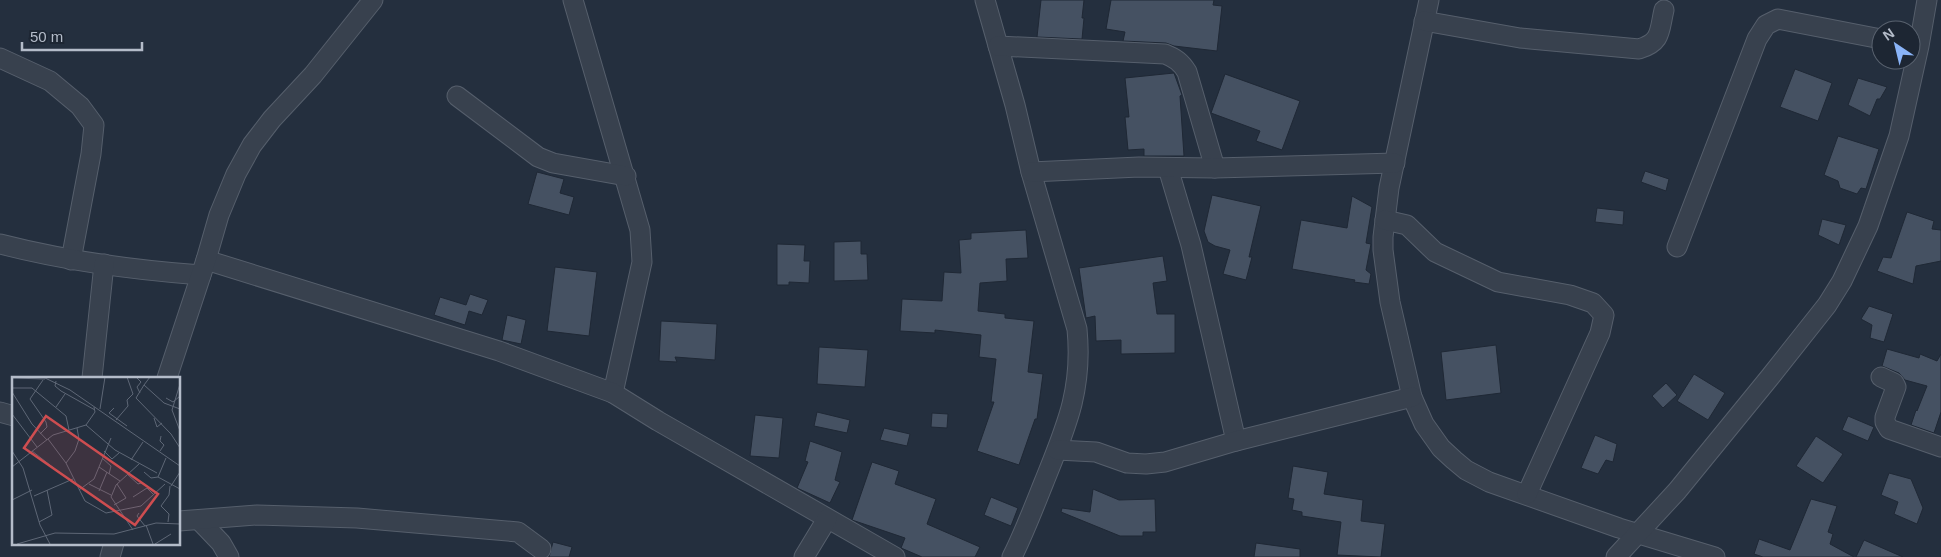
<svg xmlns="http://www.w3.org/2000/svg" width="1941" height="557" font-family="Arial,sans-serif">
<rect width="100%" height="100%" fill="#242f3e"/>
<g fill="#455162" stroke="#1f2835">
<polygon points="1041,0 1084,0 1082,18 1084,18 1082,39 1037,37"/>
<polygon points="1111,0 1214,0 1213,5 1222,6 1217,51 1174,46 1166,43 1123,41 1125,32 1106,29"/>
<polygon points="1795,69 1832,83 1818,121 1780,107"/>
<polygon points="1174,73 1182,95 1180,96 1184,156 1144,156 1144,149 1128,150 1125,117 1129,117 1125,78"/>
<polygon points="1225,74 1300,101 1282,150 1256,141 1260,131 1211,113"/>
<polygon points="1858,78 1887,87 1880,99 1877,99 1870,116 1848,105"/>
<polygon points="1838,136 1879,149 1866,189 1861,188 1857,194 1840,188 1838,181 1824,175"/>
<polygon points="1645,171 1669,179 1666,191 1641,182"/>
<polygon points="537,172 564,179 560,193 574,197 569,215 528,204"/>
<polygon points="1212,195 1261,206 1249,257 1252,257 1246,280 1223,274 1230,250 1215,246 1208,242 1204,231"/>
<polygon points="1352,196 1372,207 1366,243 1371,244 1366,270 1371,274 1369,284 1354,282 1355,280 1292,269 1301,220 1347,228"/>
<polygon points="1597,208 1624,211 1623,225 1595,222"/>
<polygon points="1907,212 1934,221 1932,229 1941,230 1941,261 1916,266 1913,284 1877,271 1883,257 1891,258"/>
<polygon points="1822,219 1846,225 1839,245 1818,235"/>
<polygon points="1026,230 1028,258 1006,259 1007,281 980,283 978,311 1005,314 1005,318 1034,321 1028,372 1043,374 1037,419 1035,419 1019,465 977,451 994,402 991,402 996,359 979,357 981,335 935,330 935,333 900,331 902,299 942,301 944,272 961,273 959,240 971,239 971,233"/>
<polygon points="861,241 861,254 867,254 868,280 834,281 834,242"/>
<polygon points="777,244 805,245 804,261 810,261 809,283 789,282 789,285 777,285"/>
<polygon points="1163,256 1167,281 1153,283 1157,314 1175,314 1175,353 1121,354 1121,340 1096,341 1095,316 1086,318 1079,268"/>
<polygon points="555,267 597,272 589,336 547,331"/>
<polygon points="470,294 488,300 482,315 469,311 465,325 434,315 440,297 466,305"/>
<polygon points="1869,306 1893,314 1884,342 1870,338 1872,325 1861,319"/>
<polygon points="507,315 526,320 521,344 502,340"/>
<polygon points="661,321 717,324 715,360 675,357 677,362 659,361"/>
<polygon points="1496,345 1501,393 1446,400 1441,352"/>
<polygon points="819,347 868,350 865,387 817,384"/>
<polygon points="1887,349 1919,358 1920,354 1937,361 1941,354 1941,412 1934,433 1911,425 1916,410 1917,411 1927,386 1905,380 1899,373 1882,366"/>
<polygon points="1694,374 1725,393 1708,420 1677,401"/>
<polygon points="1666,383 1677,395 1663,408 1652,396"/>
<polygon points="817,412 850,420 847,433 814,426"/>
<polygon points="932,413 948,414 947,428 931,427"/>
<polygon points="755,415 783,418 779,458 750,456"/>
<polygon points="1848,416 1874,427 1868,441 1842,430"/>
<polygon points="884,428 910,434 907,446 880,440"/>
<polygon points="1595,435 1617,444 1613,462 1606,460 1598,474 1581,468"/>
<polygon points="1816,436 1843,454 1823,483 1796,466"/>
<polygon points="810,441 842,452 835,480 840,482 830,503 797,488 808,462 805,461"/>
<polygon points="872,462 899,471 895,484 936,499 927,524 980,547 975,557 922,557 901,548 905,538 852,520"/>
<polygon points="1293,466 1328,472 1324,494 1363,500 1361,521 1385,524 1381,557 1337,555 1341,522 1302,516 1302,512 1292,510 1294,499 1288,498"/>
<polygon points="1889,473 1911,479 1923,508 1917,524 1894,514 1898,502 1881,495"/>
<polygon points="1093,489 1119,500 1155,499 1156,532 1143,532 1143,536 1120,536 1061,512 1062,508 1090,512"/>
<polygon points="991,497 1018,508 1011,526 984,515"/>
<polygon points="1811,499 1837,506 1828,532 1833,534 1830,544 1854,557 1763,557 1754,554 1759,539 1790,550"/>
<polygon points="1864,540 1903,557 1856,557"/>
<polygon points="553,542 572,547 569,557 549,557"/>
<polygon points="1256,543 1300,549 1300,557 1254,557"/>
</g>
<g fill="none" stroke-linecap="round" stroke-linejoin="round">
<defs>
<g id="minor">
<polyline points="573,0 640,230 642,262 613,393"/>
<path d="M985,0L1015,105L1031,172L1077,329C1083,390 1066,427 1044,482C1034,507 1024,533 1012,557"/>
<polyline points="1429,0 1389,188 1383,237 1383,250 1390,302 1412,397 1424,424 1441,448 1454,460 1466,470 1489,482 1619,528 1715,557"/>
<path d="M1424,21L1520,38L1639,49C1662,42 1659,31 1664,10"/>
<path d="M998,46L1165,54C1175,58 1181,62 1187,72L1215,168"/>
<polyline points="0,58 50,81 80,106 94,125 91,154 71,260"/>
<polyline points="457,96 538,157 553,163 626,176"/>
<polyline points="1168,168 1191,245 1236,441"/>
<polyline points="1031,172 1139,167 1215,168 1395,163"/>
<polyline points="1385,220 1407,225 1435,252 1498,282 1570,295 1593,303 1604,315 1600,333 1527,494"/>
<path d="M0,244C66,261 133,270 201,275"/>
<polyline points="1677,247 1757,39 1766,25 1778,19 1881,39"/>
<polyline points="206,260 499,351 613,393 658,421 895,557"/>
<polyline points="1881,377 1894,383 1896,387 1885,417 1885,422 1889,429 1941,447"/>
<polyline points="92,378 104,264"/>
<polyline points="167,378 206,260 219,215 236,174 252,145 272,119 313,75 373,0"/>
<polyline points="0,412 14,416"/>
<polyline points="1057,450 1096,452 1127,463 1146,464 1165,462 1236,441 1412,397"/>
<polyline points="199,520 221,543 229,557"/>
<polyline points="179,521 257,515 357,518 518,532 541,549"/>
<polyline points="110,557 114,543"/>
<polyline points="804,557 827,519"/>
<polyline points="1616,557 1677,491 1770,377 1827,305 1842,281 1868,226 1899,136 1919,46 1927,0"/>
</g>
</defs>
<use href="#minor" stroke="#565f6c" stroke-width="21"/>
<use href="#minor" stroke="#38414e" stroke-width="19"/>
</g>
<g transform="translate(12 377)">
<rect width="168" height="168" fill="#242f3e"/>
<path fill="none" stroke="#5e6776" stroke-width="1" d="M31,0L58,13L168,89M115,0L121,17M124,0L129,5L125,10L128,16M138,0L132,8L152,26L168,32M0,1L33,2M44,4L43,9L49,14L83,33M168,7L160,33L168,54M132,8L124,21L159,57L168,71M0,11H20L54,39L57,53M0,15L20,47L35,63M154,21L161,25L168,19M44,30L53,17M102,31L97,36L115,49M88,32L93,0M0,37L25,70M142,41L145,50L150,46M104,43L116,29L115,23L121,17M74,48L103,73L145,96M28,57L35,50L34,45L18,22L31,3M36,62L54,86L73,124L94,136L129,129L153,107M0,74L11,91L28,148L38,167M20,74L43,92M92,74L100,82L107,76M148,74L152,68L148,64L149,59M90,81L99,89L97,97M154,81L146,100L168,112M119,83L131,65M54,86L63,74L67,62L65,51M0,90L41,58L74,48L83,35L82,30M87,90L108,104M132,95L139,101L146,100M115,97L126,107L129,106M77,107L99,118M159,109L168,95M67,113L82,102L99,61M87,114L95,95M22,119L61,102M121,120L135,111L142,118M0,123L20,113M102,128L114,121L105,107M127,136L125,139L133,149M27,145L40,138L35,113M156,145L157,137L149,129L157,118L158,109M134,148L141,167M121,153L99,120L104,108L127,87M5,167L43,156L102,157L144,146L168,147M143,167L159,157"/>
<path fill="#ce4d50" fill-opacity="0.15" stroke="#ce4d50" stroke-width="2.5" d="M34,39L146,117L123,148L12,71Z"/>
<rect width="168" height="168" fill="none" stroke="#b4bcc9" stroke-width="2.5"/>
</g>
<g transform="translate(1896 45) rotate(325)"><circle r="24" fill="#1d2633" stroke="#59626f"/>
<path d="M0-4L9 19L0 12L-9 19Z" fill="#8ab4f8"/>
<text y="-8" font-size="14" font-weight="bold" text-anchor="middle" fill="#b4bcc9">N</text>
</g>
<path d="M22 42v8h120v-8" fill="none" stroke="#b4bcc9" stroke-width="2.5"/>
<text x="30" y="42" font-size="15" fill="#b4bcc9" stroke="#1d2633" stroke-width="4" paint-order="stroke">50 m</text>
</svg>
